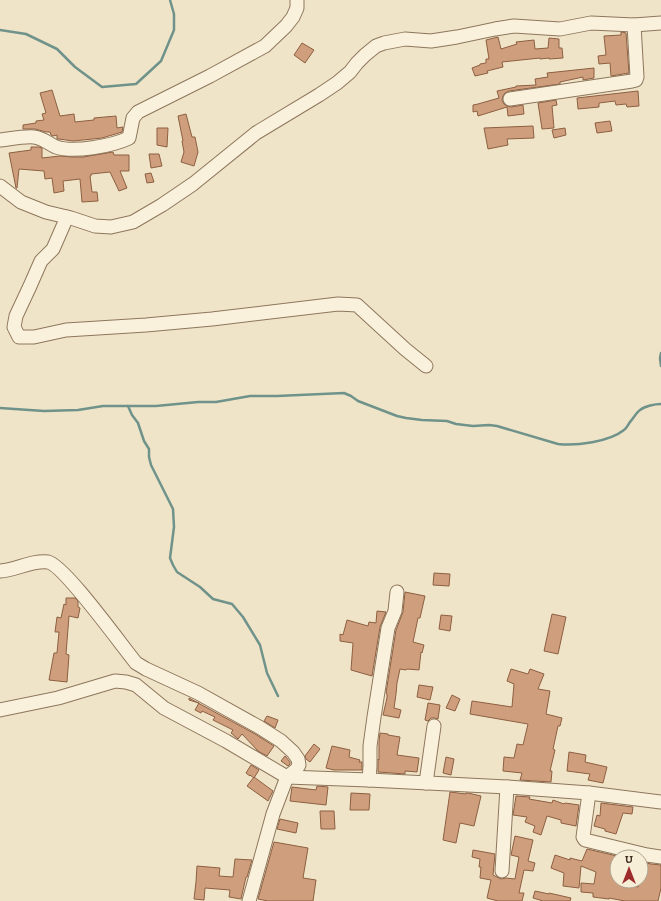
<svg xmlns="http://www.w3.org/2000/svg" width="661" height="901" font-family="'Zilla Slab',serif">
<rect width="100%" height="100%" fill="#f0e4c8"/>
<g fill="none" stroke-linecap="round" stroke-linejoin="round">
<g stroke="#6f938a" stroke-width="2.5">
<polyline points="0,30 26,34 57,49 75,67 102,87 136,84 161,61 174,30 174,14 170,0"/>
<polyline points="661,353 660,358 661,366"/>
<polyline points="128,406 132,415 138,423 144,441 149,449 149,457 151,465 173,509 174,527 170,558 173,565 177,572 200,587 213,599 232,604 243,617 260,645 267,673 278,696"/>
<path d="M0,408L44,411L78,410L103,406H156L198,402H216L250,396H277L344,393L351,396L358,401L397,416L406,418L422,420L447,421L456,424L473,426L489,425L497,426L558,444C576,446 609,442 624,430C627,428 628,425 630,422C633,419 636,413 640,410C645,406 655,404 661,404"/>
</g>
</g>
<g fill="#cf9f7d" stroke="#8d5f41">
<polygon points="622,32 626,33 629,73 611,76 610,63 599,64 598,56 606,55 604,36 621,35 621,32"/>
<polygon points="498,37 501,49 517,44 516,42 534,40 535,49 548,48 549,38 559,39 559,48 562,48 563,58 549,59 549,58 540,59 540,58 502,62 503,67 487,71 488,73 475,76 472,68 480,65 480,64 486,63 486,59 489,59 486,40"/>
<polygon points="302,43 314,50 305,63 294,55"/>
<polygon points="594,68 594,78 583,80 583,77 560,82 560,84 509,91 505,93 503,96 502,100 504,104 507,106 511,107 523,105 524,114 508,116 507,107 478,116 477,111 473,112 473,105 478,104 499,98 497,91 516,87 516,86 536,85 535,79 548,77 547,73"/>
<polygon points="52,90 60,116 74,114 75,122 94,120 94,118 116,116 117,128 123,127 122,132 102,138 73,141 59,139 57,139 57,135 53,136 51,135 50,132 46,132 35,129 23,129 23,125 36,123 36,121 44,120 42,114 46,113 40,93"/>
<polygon points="638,91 639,106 627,107 626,104 616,105 615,101 599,103 599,107 578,109 577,98"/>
<polygon points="556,100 557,105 552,106 554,128 542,129 538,103"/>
<polygon points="186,114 192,137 195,137 198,152 194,166 181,162 184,152 182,141 183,141 178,116"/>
<polygon points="610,121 612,131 597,133 595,123"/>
<polygon points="533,126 534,138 507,139 508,145 488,149 484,128"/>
<polygon points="157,128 168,128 167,147 157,145"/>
<polygon points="565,128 566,135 554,138 552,130"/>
<polygon points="31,147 39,147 42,148 42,158 60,156 72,157 83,157 113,152 114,155 129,155 129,171 120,171 127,188 119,191 110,172 91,174 91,176 90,176 92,192 97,192 98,201 82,202 80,179 63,181 64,191 54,193 52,178 45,179 44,171 19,169 17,188 16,188 9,153 31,150"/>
<polygon points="149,154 159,154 162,166 151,168"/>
<polygon points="151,173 154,182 147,183 145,174"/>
<polygon points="434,573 450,574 449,586 433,585"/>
<polygon points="405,592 425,596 420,618 418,618 413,642 424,645 422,653 421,652 419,670 407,669 406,670 400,669 397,683 396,694 394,708 401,710 399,718 383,715 387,698 387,694 386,693 396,630 403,612"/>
<polygon points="66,598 75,598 78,601 78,607 80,608 78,618 69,616 66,654 69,655 67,682 49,680 54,653 57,653 59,632 55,632 57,617 61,618 64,604 66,605"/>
<polygon points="377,611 386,612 380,627 372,676 351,670 353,643 340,641 340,634 343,635 347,620 368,626 369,622 376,623"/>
<polygon points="552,614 566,617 558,654 544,651"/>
<polygon points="441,615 452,616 450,631 439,629"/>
<polygon points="511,669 528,674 530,669 544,674 538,689 550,691 546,714 562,718 560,726 558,726 553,749 555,750 550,771 552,771 551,782 520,780 522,773 503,771 504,757 514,758 517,744 523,745 528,724 470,714 472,701 512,707 514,684 507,681"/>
<polygon points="419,685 433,687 430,700 417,697"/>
<polygon points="452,695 460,699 455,711 446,708"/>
<polygon points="189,698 255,734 274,746 267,756 258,751 242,734 238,739 231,733 233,730 213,720 215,717 202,711 201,713 195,710 199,703 189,700"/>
<polygon points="428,703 440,705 438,719 435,718 431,718 428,721 425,720"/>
<polygon points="267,716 278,720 275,728 264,721"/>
<polygon points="380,733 388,734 388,735 400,737 397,755 419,758 417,772 405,771 405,774 378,772 378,759 379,760 379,741"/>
<polygon points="314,744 320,749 310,762 306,759 305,756"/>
<polygon points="332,746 350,750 349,757 360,760 359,762 362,762 362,770 334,770 326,768"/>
<polygon points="569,752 586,755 585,762 607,767 603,783 588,780 590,774 567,771"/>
<polygon points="285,756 290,762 290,764 288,766 281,761"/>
<polygon points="446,757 454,759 451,775 443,773"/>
<polygon points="251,765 259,770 254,778 250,775 250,776 246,773"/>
<polygon points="254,777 273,791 268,801 247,786"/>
<polygon points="317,786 328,787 326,805 290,801 292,787 316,790"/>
<polygon points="450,792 466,794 466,793 468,793 481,796 474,826 460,823 456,843 443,840"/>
<polygon points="351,793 370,794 369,810 350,810"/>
<polygon points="516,796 530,797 529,799 552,803 553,800 564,804 565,803 579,805 576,826 561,823 561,820 547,816 541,835 533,832 535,826 525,822 527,817 513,815"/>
<polygon points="601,803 633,807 632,814 623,813 616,834 605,831 605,829 594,826 597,815 600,816"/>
<polygon points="320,811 334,811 335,829 321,829"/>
<polygon points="280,819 298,823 296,833 277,829"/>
<polygon points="515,836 533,840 528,861 535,863 533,871 524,870 519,893 524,893 522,901 498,901 487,898 491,880 480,878 481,867 479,867 480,859 472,857 473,850 495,854 493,875 501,879 506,878 515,879 519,857 511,855"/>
<polygon points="274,842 308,848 303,878 316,880 313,901 268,901 258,899"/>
<polygon points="587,849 617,856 617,882 638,887 640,881 641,881 641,862 651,864 661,865 661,888 658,901 625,901 609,898 609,899 593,897 593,893 581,892 581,883 594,884 596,872 581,866 579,888 563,886 564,873 551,868 555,855 570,860 570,858 582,861"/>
<polygon points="235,859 252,860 247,877 246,877 241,899 229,897 230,890 205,888 204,900 194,899 196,882 197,866 220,868 219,876 233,877"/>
<polygon points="535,891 549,894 549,893 571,898 570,901 543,901 533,898"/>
</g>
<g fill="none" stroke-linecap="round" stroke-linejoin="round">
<defs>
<g id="minor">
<polyline points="510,99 632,81 636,80 637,77 634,25"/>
<path d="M0,140C9,139 25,136 34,137C43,138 49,144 56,147C74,153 112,146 129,138L133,118L138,112L210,76L265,46L286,26L293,17L297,8V0"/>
<polyline points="0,186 21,202 46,212 71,218 95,226 111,227 133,222 162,205 193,184 256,133 319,95 337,83 350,72 357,63 365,55 376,46 384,43 405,39 431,41 457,37 495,29 514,26 560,29 591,23 634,25 661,23"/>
<polyline points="67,217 53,249 41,261 30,286 16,316 14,327 19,337 34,337 66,330 146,325 212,319 338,304 357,305 405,349 426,366"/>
<path d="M0,571C16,570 32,560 48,562C64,565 122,646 136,663L146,669L198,693L259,727L281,741L293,752L298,759L299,765L296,770L287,777L273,814L249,901"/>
<polyline points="0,710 58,698 115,681 126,682 136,685 164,708 226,741 287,777 369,780 507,787 589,793 661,802"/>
<polyline points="369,780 370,766 370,746 374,717 388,628 395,611 397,592"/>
<polyline points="426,783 434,726"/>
<polyline points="589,793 583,837 585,840 647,855 661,857"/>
<polyline points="502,871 507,787"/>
</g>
</defs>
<use href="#minor" stroke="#8d765c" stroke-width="15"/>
<use href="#minor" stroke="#faf1dc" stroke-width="13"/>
</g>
<g transform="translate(629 869)"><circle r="19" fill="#f7eed8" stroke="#ada18e"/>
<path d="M0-3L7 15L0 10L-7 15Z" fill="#9e2a2b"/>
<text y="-6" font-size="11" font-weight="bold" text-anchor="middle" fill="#3d2e20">U</text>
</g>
</svg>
